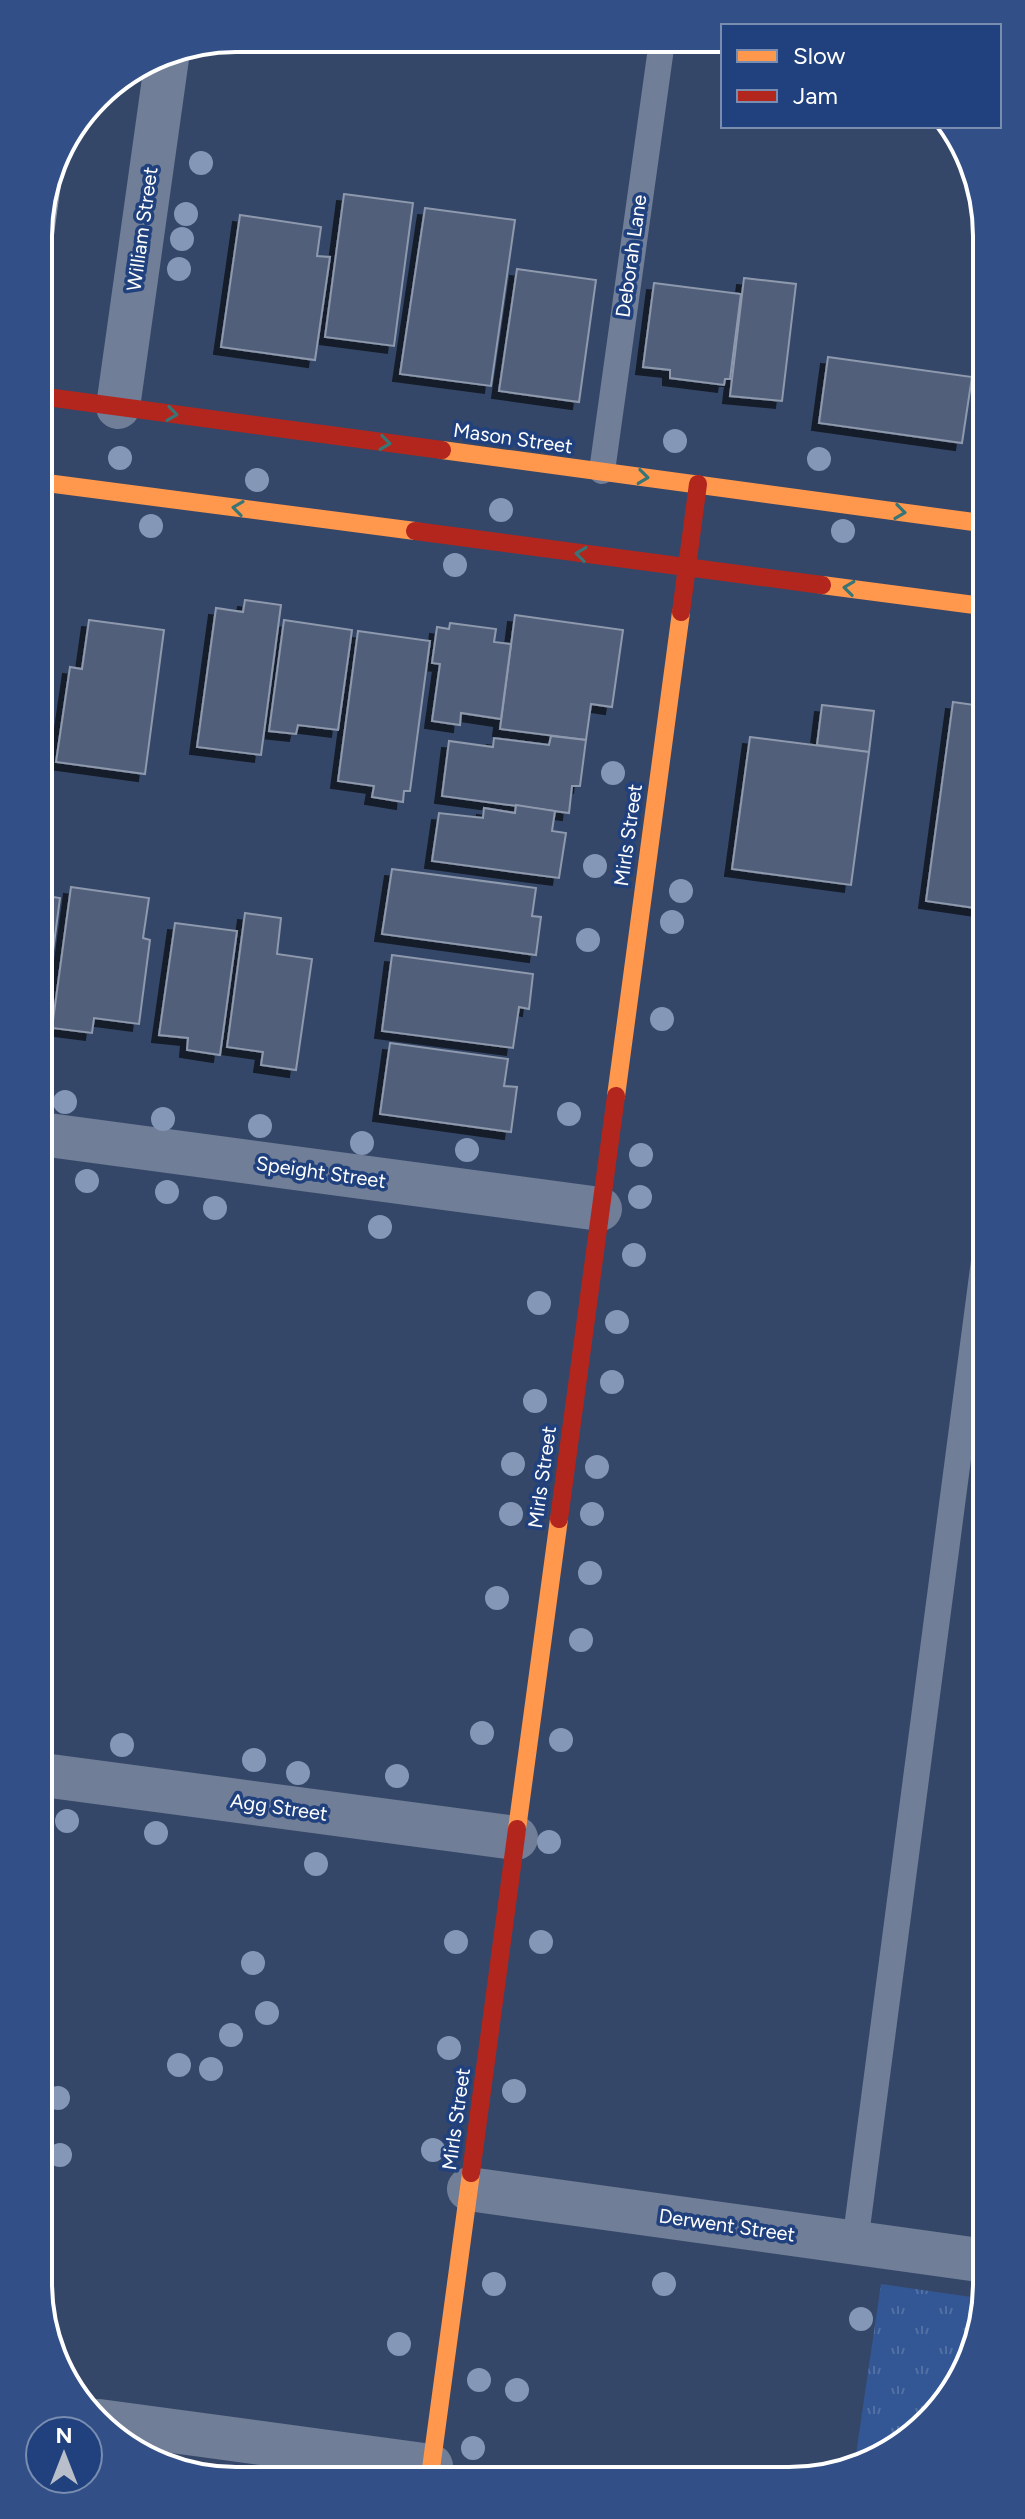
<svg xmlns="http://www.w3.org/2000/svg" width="1025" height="2519" font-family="Figtree,sans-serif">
<defs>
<pattern id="grass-tufts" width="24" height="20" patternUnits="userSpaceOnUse" patternTransform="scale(2)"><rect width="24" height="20" fill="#335794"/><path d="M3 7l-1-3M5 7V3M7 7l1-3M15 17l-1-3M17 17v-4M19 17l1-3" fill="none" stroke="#5270a4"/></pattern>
<filter id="shadow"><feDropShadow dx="-7" dy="7" stdDeviation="0" flood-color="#0009"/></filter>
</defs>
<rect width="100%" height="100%" fill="#354768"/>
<polygon fill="url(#grass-tufts)" points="881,2284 985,2299 946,2404 899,2448 854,2468"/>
<g fill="#515f7a" stroke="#8e99ad" stroke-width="2" filter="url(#shadow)">
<polygon points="57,154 64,155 46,285 39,284 38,223"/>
<polygon points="344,194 413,203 394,346 325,337"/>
<polygon points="425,208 515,220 491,386 400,374"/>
<polygon points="240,215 321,227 317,256 330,257 315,360 221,347"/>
<polygon points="517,269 596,280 579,402 499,391"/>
<polygon points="744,278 796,284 782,401 730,396"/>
<polygon points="654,283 741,294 730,379 725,379 724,385 670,378 670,370 643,367"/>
<polygon points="828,357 972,377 962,443 819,423"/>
<polygon points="245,600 281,605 261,755 197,747 216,608 243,612"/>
<polygon points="515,615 623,630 612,707 591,704 586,740 500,729"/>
<polygon points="89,620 164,630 145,774 56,762 70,667 82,669"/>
<polygon points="284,620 352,630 338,730 298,725 296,734 269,731"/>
<polygon points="450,623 496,629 494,642 511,644 501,719 461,713 460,725 432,721 440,664 432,663 437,627 449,629"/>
<polygon points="358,631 430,641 410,791 404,791 403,802 372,797 374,786 338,781"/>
<polygon points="953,702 982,706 982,909 926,901"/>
<polygon points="822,705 874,711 869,752 817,745"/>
<polygon points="551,736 586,740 580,786 572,786 569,813 442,796 449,741 493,747 494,738 549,745"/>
<polygon points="750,737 869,752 851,885 732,869"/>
<polygon points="516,805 555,811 552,831 566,833 559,878 432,861 439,813 483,818 484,808 515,813"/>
<polygon points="392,869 536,888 532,916 541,917 536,955 382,934"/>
<polygon points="71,887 149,898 143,938 150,940 139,1024 94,1018 92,1033 52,1028"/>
<polygon points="40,895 60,898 41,1042"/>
<polygon points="245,913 281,918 277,954 312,959 296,1070 261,1065 263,1052 227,1047"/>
<polygon points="175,923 237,931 220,1055 187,1050 188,1038 159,1035"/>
<polygon points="392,955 533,974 529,1009 519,1007 513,1048 382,1031"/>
<polygon points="390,1043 508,1059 504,1086 517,1087 511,1132 380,1114"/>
</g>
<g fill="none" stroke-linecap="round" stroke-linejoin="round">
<g stroke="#707e97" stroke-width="26">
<polyline points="602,471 662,41"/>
<polyline points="855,2243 984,1261"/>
</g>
<g stroke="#707e97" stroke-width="44">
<polyline points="118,407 168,51"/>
<polyline points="41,1134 600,1209"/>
<polyline points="43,1775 516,1838"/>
<polyline points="469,2189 986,2261"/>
<polyline points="99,2421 431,2466"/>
</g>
<g stroke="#ff974d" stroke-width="18">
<polyline points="442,450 981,523"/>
<polyline points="39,482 415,531"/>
<polyline points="822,585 982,606"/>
<polyline points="616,1096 681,612"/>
<polyline points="517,1829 559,1519"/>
<polyline points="430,2476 471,2173"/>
</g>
<g stroke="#b3261e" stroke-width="18">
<polyline points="39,396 442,450"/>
<polyline points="415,531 822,585"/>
<polyline points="681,612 698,484"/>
<polyline points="559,1519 616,1096"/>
<polyline points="471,2173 517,1829"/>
</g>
</g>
<g fill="#8597b6">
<circle cx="201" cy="163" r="12"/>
<circle cx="186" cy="214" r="12"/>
<circle cx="182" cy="239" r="12"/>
<circle cx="179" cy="269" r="12"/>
<circle cx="675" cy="441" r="12"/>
<circle cx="120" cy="458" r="12"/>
<circle cx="819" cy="459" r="12"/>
<circle cx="257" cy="480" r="12"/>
<circle cx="501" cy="510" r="12"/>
<circle cx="151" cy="526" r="12"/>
<circle cx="843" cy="531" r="12"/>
<circle cx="455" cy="565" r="12"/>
<circle cx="613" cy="773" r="12"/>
<circle cx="595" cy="866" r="12"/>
<circle cx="681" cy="891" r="12"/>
<circle cx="672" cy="922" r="12"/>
<circle cx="588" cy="940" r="12"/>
<circle cx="662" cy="1019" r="12"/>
<circle cx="65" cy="1102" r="12"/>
<circle cx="569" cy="1114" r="12"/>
<circle cx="163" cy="1119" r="12"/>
<circle cx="260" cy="1126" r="12"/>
<circle cx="362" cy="1143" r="12"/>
<circle cx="467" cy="1150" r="12"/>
<circle cx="641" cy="1155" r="12"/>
<circle cx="87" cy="1181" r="12"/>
<circle cx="167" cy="1192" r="12"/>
<circle cx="640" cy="1197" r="12"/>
<circle cx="215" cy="1208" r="12"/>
<circle cx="380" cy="1227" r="12"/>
<circle cx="634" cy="1255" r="12"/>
<circle cx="539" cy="1303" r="12"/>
<circle cx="617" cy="1322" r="12"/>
<circle cx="612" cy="1382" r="12"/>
<circle cx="535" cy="1401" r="12"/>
<circle cx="513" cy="1464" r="12"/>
<circle cx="597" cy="1467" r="12"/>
<circle cx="511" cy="1514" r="12"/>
<circle cx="592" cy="1514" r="12"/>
<circle cx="590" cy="1573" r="12"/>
<circle cx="497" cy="1598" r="12"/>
<circle cx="581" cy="1640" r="12"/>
<circle cx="482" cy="1733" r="12"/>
<circle cx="561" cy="1740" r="12"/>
<circle cx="122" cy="1745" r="12"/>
<circle cx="254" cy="1760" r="12"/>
<circle cx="298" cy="1773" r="12"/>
<circle cx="397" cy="1776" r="12"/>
<circle cx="67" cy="1821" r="12"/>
<circle cx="156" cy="1833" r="12"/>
<circle cx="549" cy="1842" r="12"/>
<circle cx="316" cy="1864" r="12"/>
<circle cx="456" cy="1942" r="12"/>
<circle cx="541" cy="1942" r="12"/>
<circle cx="253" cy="1963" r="12"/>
<circle cx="267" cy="2013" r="12"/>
<circle cx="231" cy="2035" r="12"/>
<circle cx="449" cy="2048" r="12"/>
<circle cx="179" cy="2065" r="12"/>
<circle cx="211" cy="2069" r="12"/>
<circle cx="514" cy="2091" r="12"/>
<circle cx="58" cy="2098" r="12"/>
<circle cx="433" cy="2150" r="12"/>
<circle cx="60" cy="2155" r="12"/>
<circle cx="494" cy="2284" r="12"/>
<circle cx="664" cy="2284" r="12"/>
<circle cx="861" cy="2319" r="12"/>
<circle cx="399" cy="2344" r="12"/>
<circle cx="479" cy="2380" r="12"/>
<circle cx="517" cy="2390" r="12"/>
<circle cx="473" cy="2448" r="12"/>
</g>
<defs><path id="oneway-chevron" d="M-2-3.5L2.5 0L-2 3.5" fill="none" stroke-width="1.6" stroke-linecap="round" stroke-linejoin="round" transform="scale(2)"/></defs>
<g stroke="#377576">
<use href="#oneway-chevron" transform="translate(172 414) rotate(8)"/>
<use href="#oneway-chevron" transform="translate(385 443) rotate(8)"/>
<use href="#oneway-chevron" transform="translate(643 477) rotate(7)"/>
<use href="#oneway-chevron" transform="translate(238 508) rotate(-172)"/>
<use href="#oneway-chevron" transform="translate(900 512) rotate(8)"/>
<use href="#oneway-chevron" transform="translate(581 554) rotate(-173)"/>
<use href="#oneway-chevron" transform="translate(849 588) rotate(-173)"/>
</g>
<g text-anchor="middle" stroke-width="7" stroke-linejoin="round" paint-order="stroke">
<g font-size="20" fill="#fff" stroke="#20417d">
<text transform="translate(142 229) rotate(-82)" y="7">William Street</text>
<text transform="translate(631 256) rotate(-82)" y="7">Deborah Lane</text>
<text transform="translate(513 438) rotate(8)" y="7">Mason Street</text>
<text transform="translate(628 835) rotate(-82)" y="7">Mirls Street</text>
<text transform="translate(321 1172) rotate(8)" y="7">Speight Street</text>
<text transform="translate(542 1477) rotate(-82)" y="7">Mirls Street</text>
<text transform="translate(279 1807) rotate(8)" y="7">Agg Street</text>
<text transform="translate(456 2119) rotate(-82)" y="7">Mirls Street</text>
<text transform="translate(727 2225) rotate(8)" y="7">Derwent Street</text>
</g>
</g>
<path d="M0 0H1025V2519H0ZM236 52H789A184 184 0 0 1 973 236V2283A184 184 0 0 1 789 2467H236A184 184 0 0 1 52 2283V236A184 184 0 0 1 236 52Z" fill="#325087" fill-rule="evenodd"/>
<path fill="none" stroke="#fff" stroke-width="4" d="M236 52H789A184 184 0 0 1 973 236V2283A184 184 0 0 1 789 2467H236A184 184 0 0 1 52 2283V236A184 184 0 0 1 236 52Z"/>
<rect x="721" y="24" width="280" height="104" fill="#20417d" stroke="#798db1" stroke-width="2"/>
<rect x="737" y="50" width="40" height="12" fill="#ff974d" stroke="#798db1" stroke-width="2"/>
<text x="793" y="64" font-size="24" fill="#ffffff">Slow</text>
<rect x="737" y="90" width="40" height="12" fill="#b3261e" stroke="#798db1" stroke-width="2"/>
<text x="793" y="104" font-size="24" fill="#ffffff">Jam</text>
<g transform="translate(64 2455)"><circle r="38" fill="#20417d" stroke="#798db1" stroke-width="2"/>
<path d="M0-6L14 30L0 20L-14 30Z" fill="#b8bfca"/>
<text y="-12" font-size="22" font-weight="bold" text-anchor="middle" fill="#ffffff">N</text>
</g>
</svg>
